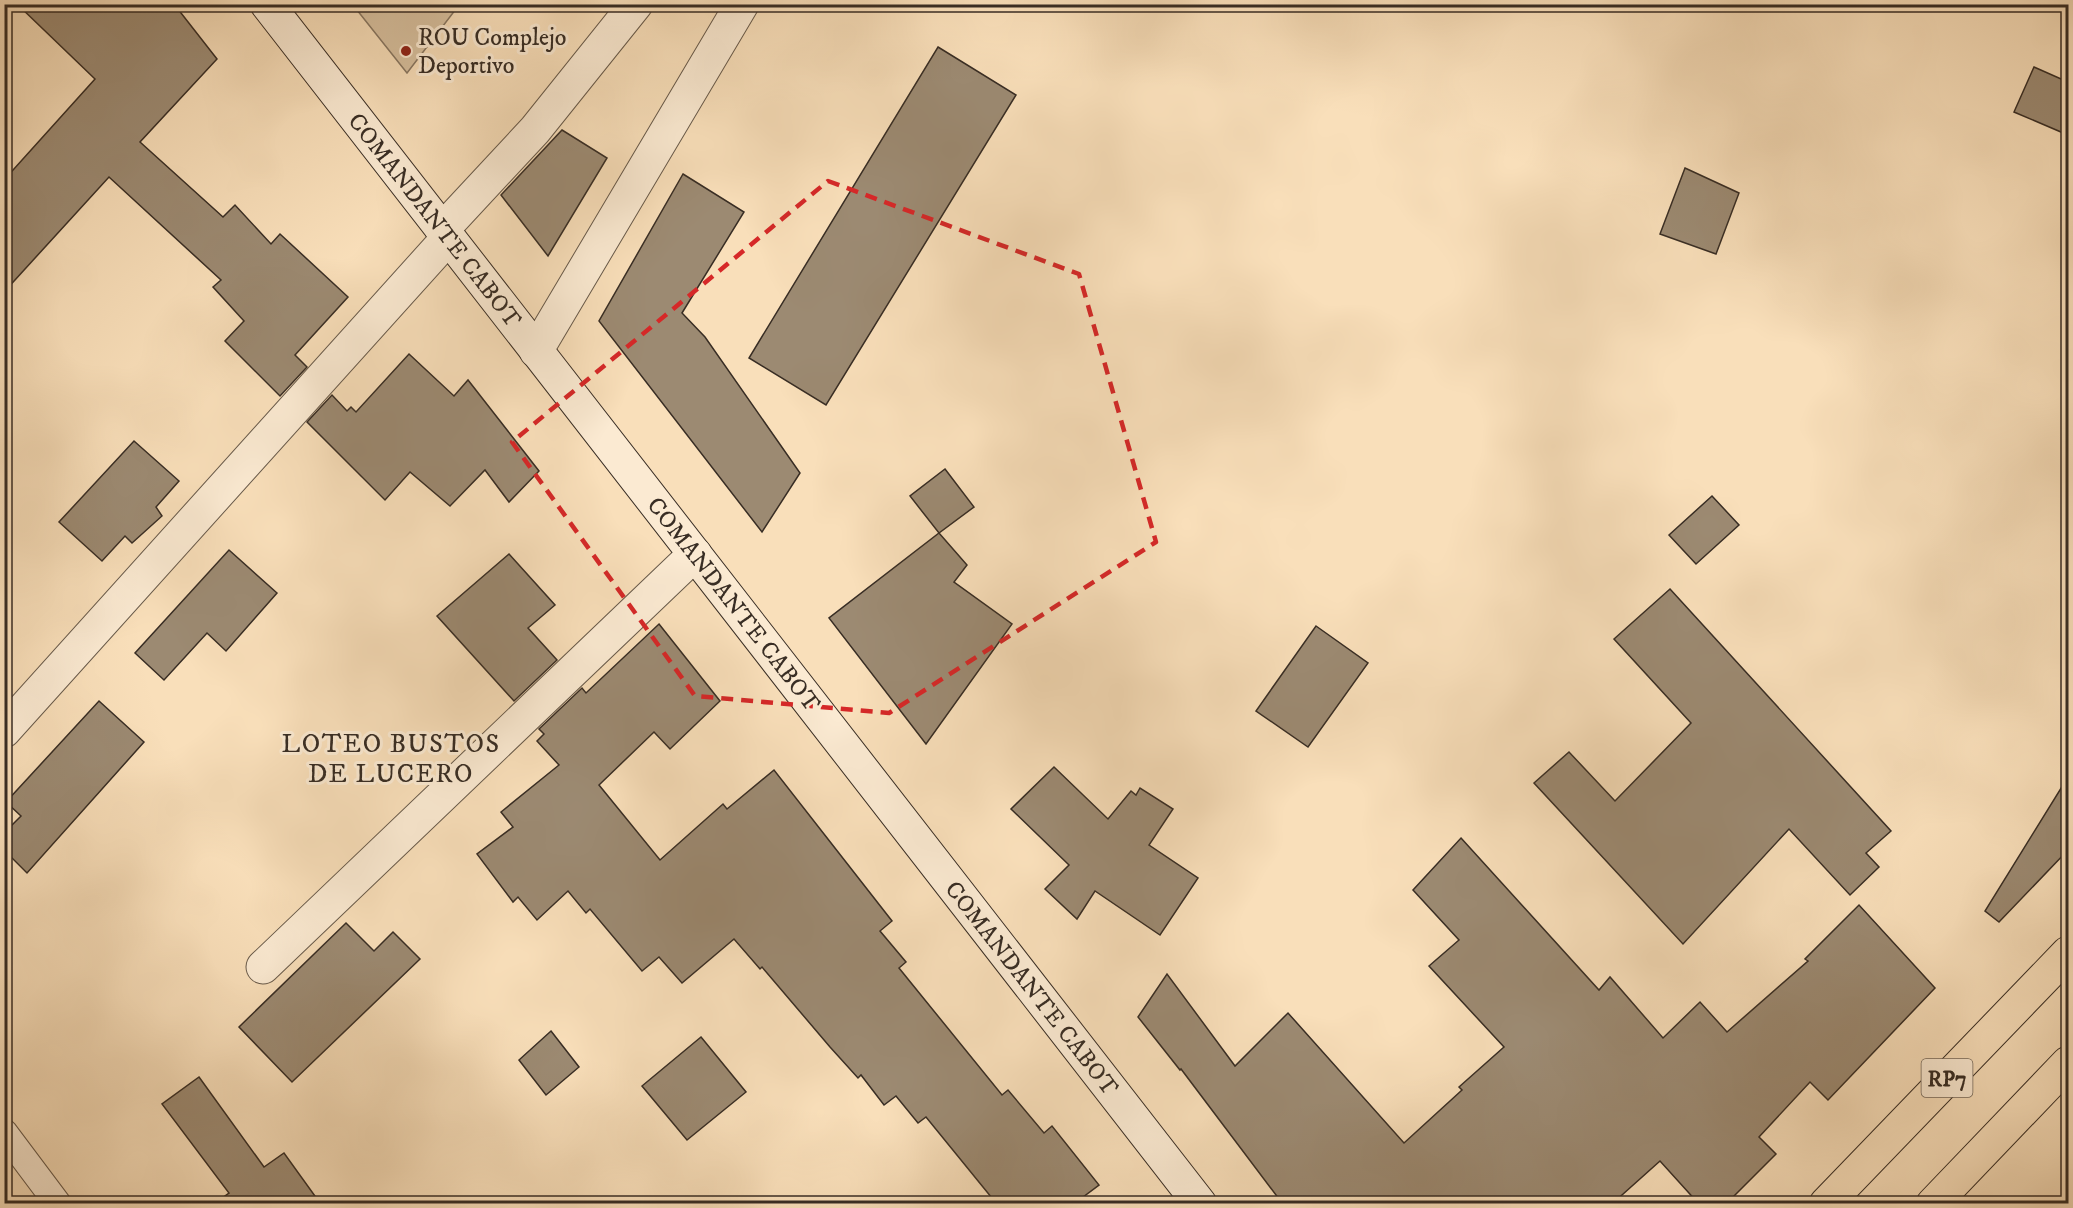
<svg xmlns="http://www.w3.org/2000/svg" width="2073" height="1208" font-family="'IM FELL DW Pica',serif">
<rect width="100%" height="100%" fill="#f9dfba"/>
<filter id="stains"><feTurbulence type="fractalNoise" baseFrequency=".00333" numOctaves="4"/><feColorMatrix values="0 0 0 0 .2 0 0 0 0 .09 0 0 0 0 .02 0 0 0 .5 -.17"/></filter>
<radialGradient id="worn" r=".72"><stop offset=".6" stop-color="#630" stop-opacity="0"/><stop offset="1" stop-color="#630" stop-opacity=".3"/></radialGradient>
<polygon fill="#d8c1a0" stroke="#887762" stroke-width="1.5" points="353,5 459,5 407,73"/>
<g fill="#9c8a72" stroke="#382d24" stroke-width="1.5">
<polygon points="17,4 174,4 217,59 140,142 223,217 235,205 271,244 280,234 348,297 295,355 307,367 280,396 225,341 244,321 213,287 221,280 109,177 4,292 4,180 95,79"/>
<polygon points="938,47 1016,95 826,405 749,358"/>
<polygon points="2034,67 2068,82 2068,135 2014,112"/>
<polygon points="562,130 607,158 548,256 501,195"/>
<polygon points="1685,168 1739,193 1716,254 1660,234"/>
<polygon points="683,174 744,212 682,313 705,337 800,473 762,532 599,321"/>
<polygon points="409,354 454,396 468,380 539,471 509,502 485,470 450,506 410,472 385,500 307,422 332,395 347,411 351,407 356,412"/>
<polygon points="134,441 179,481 156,507 162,516 132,543 125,536 102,561 59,522"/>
<polygon points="945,469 974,507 939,533 910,496"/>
<polygon points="1712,496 1739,525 1696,564 1669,535"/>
<polygon points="939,533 967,565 954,582 1012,624 926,744 829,618"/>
<polygon points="229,550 277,593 226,651 207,633 164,680 135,653"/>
<polygon points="509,554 555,605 528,628 557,660 514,701 437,616"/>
<polygon points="1670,589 1891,831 1866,853 1879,867 1850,895 1789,829 1683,944 1534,783 1569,752 1615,801 1691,723 1614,639"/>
<polygon points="659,624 720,701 670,749 654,732 599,785 660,860 723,804 727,809 774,770 892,921 880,931 906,962 899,968 1002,1095 1008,1090 1044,1133 1052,1126 1099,1185 1075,1203 996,1203 926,1117 918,1123 896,1096 884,1105 861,1075 858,1078 830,1047 762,967 760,969 734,939 682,983 659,957 642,971 590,909 586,913 568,891 537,920 518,897 513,902 477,854 513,827 501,812 559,765 537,741 544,734 539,729 582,688 586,693"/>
<polygon points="1316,626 1368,663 1308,747 1256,711"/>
<polygon points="99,701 144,742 27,873 4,850 4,833 21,816 6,802"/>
<polygon points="1054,767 1108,819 1131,791 1136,795 1140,788 1173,809 1149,845 1198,878 1160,935 1095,891 1077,919 1045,889 1069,865 1011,809"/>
<polygon points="2068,777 2068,850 1999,922 1985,911"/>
<polygon points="1461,838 1599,990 1610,977 1663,1038 1700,1002 1727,1032 1808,961 1805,959 1859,905 1935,988 1828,1100 1810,1082 1759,1137 1776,1154 1727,1203 1698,1203 1660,1161 1613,1203 1282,1203 1181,1069 1180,1070 1138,1017 1167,974 1235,1066 1288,1013 1404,1143 1462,1090 1459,1087 1504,1047 1429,966 1459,940 1413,890"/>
<polygon points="346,923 374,951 393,932 420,959 292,1082 239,1027"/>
<polygon points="551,1031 579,1067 546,1095 519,1060"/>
<polygon points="701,1037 746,1092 687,1140 642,1086"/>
<polygon points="199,1077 264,1167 284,1153 320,1203 215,1203 229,1193 162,1104"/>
</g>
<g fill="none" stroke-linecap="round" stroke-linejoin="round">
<defs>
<polyline id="lane" points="4,1132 58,1204"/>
<g id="street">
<polyline points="442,230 535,130 636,4"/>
<polyline points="536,351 742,4"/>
<polyline points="4,731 448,238"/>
<polyline points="263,967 695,554"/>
</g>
<polyline id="secondary" points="267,4 1200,1204"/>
<g id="primary">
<polyline points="1826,1204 2068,953"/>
<polyline points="1933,1204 2068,1063"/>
</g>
</defs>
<use href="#lane" stroke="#685a4a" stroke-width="28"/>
<use href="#street" stroke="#685a4a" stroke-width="35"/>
<use href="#secondary" stroke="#382d24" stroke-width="35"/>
<use href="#primary" stroke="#382d24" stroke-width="35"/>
<use href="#lane" stroke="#fbead2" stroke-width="26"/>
<use href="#street" stroke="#fbead2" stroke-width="33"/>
<use href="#secondary" stroke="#fbead2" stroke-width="33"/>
<use href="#primary" stroke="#f9dfba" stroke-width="33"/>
</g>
<path fill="none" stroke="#d62828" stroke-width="4.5" stroke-dasharray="12 8" stroke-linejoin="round" d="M828,181L1079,274L1156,542L889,713L695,696L512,442Z"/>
<circle fill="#8f2418" stroke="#fbead2" stroke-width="2" cx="406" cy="51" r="6"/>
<g text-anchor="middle" stroke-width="6" stroke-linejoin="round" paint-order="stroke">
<rect fill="#fbead2" stroke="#726658" stroke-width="1.5" x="1921.5" y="1059" width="51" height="38" rx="4.5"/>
<g font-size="22" font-weight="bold" fill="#382d24">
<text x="1947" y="1086">RP7</text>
</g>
<g font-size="24" fill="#382d24" stroke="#fbead2" text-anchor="start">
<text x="418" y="45">ROU Complejo<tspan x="418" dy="28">Deportivo</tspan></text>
</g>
<g font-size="24" fill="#382d24" stroke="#fbead2">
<text transform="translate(435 220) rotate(52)" y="8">COMANDANTE CABOT</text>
<text transform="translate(734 604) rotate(52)" y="8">COMANDANTE CABOT</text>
<text transform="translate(1032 988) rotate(52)" y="8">COMANDANTE CABOT</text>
</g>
<g font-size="26" letter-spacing="1.5" fill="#382d24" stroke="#fbead2">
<text x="391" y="752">LOTEO BUSTOS<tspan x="391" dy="30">DE LUCERO</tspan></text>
</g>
</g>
<rect width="2073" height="1208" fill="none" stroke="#f9dfba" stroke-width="24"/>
<rect x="6" y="6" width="2061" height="1196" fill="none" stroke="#382d24" stroke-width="3"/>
<rect x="12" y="12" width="2049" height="1184" fill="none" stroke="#382d24" stroke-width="1.5"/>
<rect width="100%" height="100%" filter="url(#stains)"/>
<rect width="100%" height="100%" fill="url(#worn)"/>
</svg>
